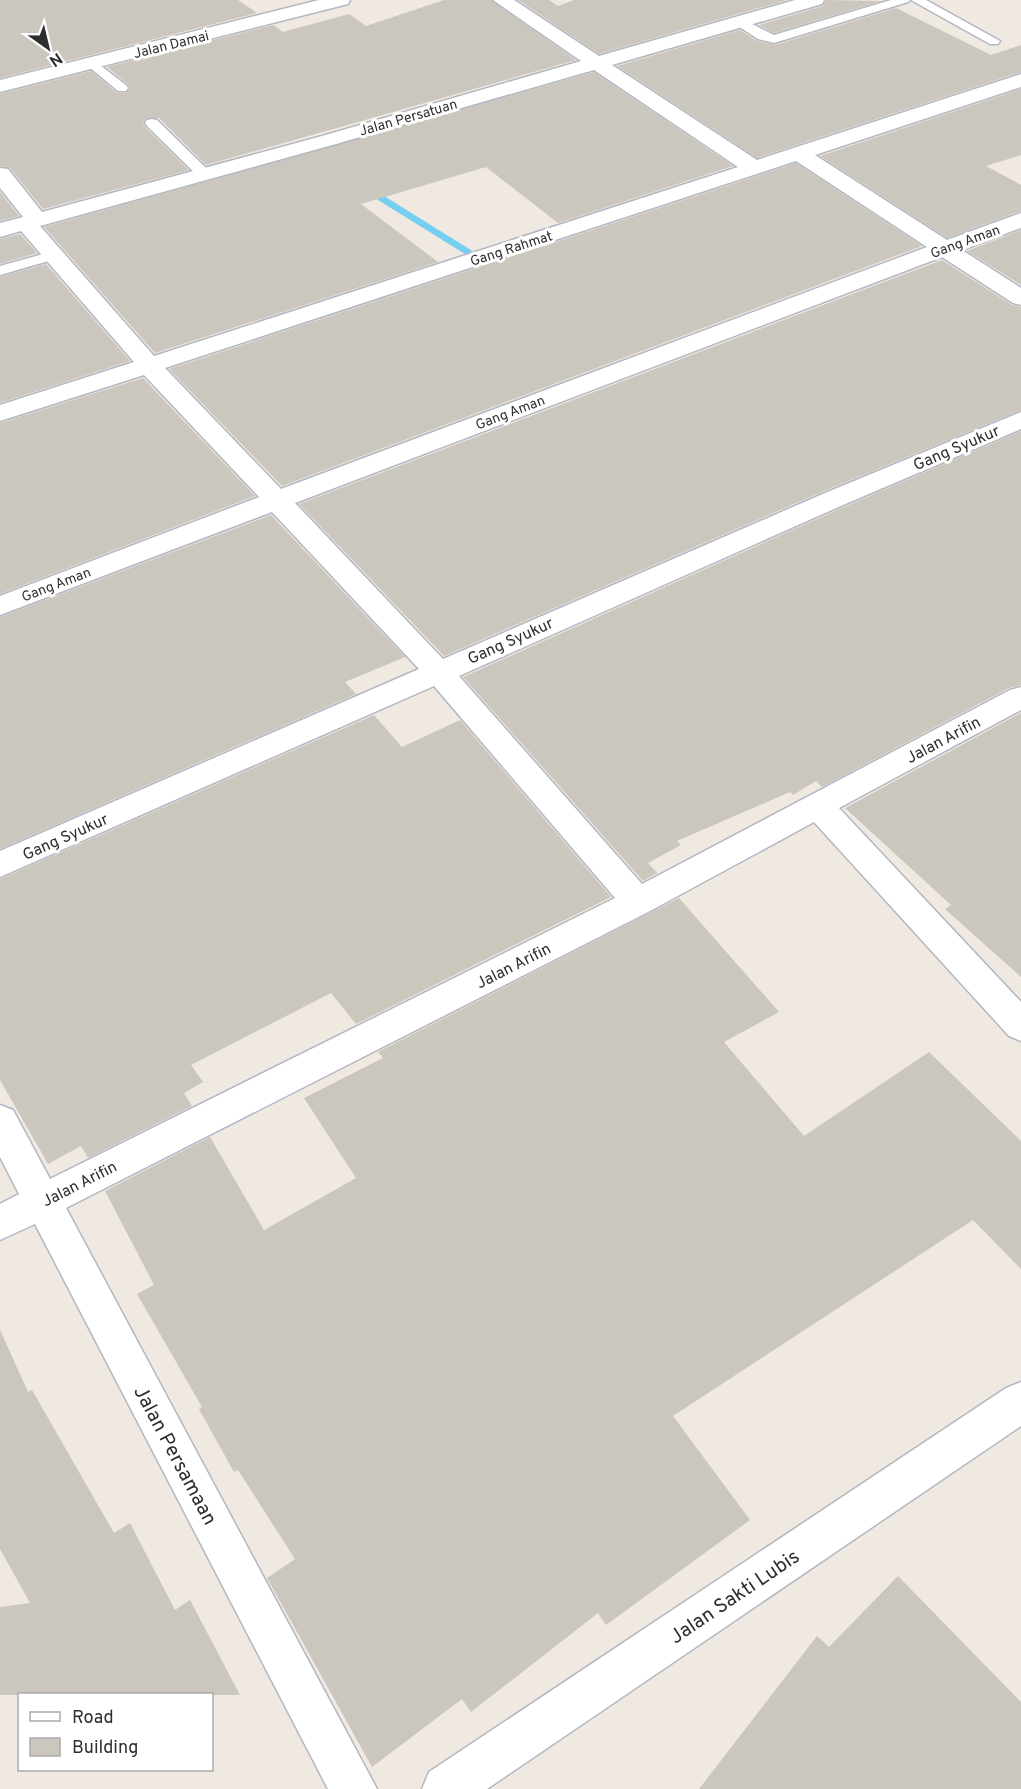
<svg xmlns="http://www.w3.org/2000/svg" width="1021" height="1789" font-family="Overpass,sans-serif">
<rect width="100%" height="100%" fill="#efe9e1"/>
<g fill="none" stroke-linecap="round" stroke-linejoin="round">
<polygon fill="#75cff0" fill-rule="evenodd" points="362,186 368,186 511,275 502,277 362,190"/>
</g>
<g fill="#cbc7bf">
<polygon points="0,0 238,0 257,13 0,78"/>
<polygon points="444,0 491,0 576,60 206,165 159,118 147,118 143,122 145,127 189,170 43,209 10,168 0,166 0,94 91,71 117,93 126,93 130,89 128,84 107,67 273,25 283,32 349,14 366,26"/>
<polygon points="518,0 549,0 558,6 574,0 787,0 599,54"/>
<polygon points="826,0 881,1 774,33 759,25 823,6"/>
<polygon points="896,8 991,55 1021,45 1021,72 757,158 617,66 740,30 757,41 775,45"/>
<polygon points="594,72 733,166 558,223 486,167 361,204 438,262 155,353 44,227"/>
<polygon points="1021,89 1021,155 986,166 1021,185 1021,211 947,238 820,156"/>
<polygon points="796,163 922,246 282,486 169,369"/>
<polygon points="0,192 19,216 0,221"/>
<polygon points="1021,230 1021,285 967,251"/>
<polygon points="20,234 37,253 0,264 0,239"/>
<polygon points="942,260 1012,305 1021,307 1021,410 824,491 444,656 299,504"/>
<polygon points="46,264 130,361 0,403 0,277"/>
<polygon points="143,378 255,496 0,594 0,423"/>
<polygon points="1021,431 1021,685 1009,688 822,787 816,781 793,795 790,792 677,841 681,845 648,863 657,873 643,881 463,677 844,507"/>
<polygon points="271,515 405,657 345,682 356,694 0,849 0,617"/>
<polygon points="1021,713 1021,977 945,909 951,905 845,808"/>
<polygon points="374,715 402,747 460,720 611,897 356,1024 331,993 191,1065 203,1082 184,1093 192,1106 88,1158 81,1146 48,1164 0,1080 0,879"/>
<polygon points="679,898 779,1012 724,1042 804,1136 929,1052 1021,1141 1021,1269 973,1220 673,1416 750,1520 606,1625 598,1613 471,1712 462,1699 372,1767 267,1578 295,1559 238,1470 234,1472 199,1409 202,1407 137,1294 154,1285 105,1191 210,1137 264,1230 356,1178 304,1098 383,1058 378,1052"/>
<polygon points="0,1330 28,1392 32,1390 114,1533 130,1523 175,1610 190,1600 240,1695 0,1695 0,1607 30,1603 0,1549"/>
<polygon points="898,1576 1021,1702 1021,1789 699,1789 817,1636 829,1647"/>
</g>
<g fill="none" stroke-linecap="round" stroke-linejoin="round">
<defs>
<g id="lane">
<polygon points="891,0 910,0 908,2 774,43 758,39 732,22 734,19 742,19 774,35"/>
<polygon points="911,0 926,0 1000,41 998,44 990,44"/>
<polygon points="92,59 126,85 128,88 126,91 118,91 88,66 86,63"/>
<polygon points="152,119 157,120 209,171 211,174 209,177 199,177 147,126 145,123 147,120"/>
<polygon points="54,251 61,255 59,258 0,275 0,266"/>
</g>
<g id="street">
<polygon points="319,0 350,0 348,4 0,92 0,80"/>
<path d="M493,0H514L599,56L795,0H824L822,4L612,65L757,160L1021,74V87L815,155L947,240L1021,213V228L962,250L1021,288V305L1013,303L942,257L295,503L443,659L825,493L1021,412V429L843,505L459,676L642,884L1010,690L1021,687V710L839,808L1021,1002V1041L1009,1036L814,822L650,911L66,1208L377,1789H328L35,1224L0,1240V1204L19,1194L0,1157V1105L13,1110L50,1179L615,898L434,686L0,877V851L419,669L272,512L0,615V596L259,497L144,375L0,421V405L134,362L21,231L0,237V223L23,217L0,188V168L8,169L42,212L322,136L581,61ZM594,70L738,167L154,356L40,226L336,144ZM796,161L927,247L281,489L165,368Z"/>
</g>
<polygon id="secondary" points="1021,1382 1021,1426 487,1789 422,1789 429,1772 1006,1388"/>
</defs>
<use href="#lane" stroke="#b4b7c1" stroke-width="3"/>
<use href="#street" stroke="#b4b7c1" stroke-width="3"/>
<use href="#secondary" stroke="#b4b7c1" stroke-width="3"/>
<use href="#lane" fill="#fff" fill-rule="evenodd"/>
<use href="#street" fill="#fff" fill-rule="evenodd"/>
<use href="#secondary" fill="#fff" fill-rule="evenodd"/>
</g>
<g text-anchor="middle" stroke-width="6" stroke-linejoin="round" paint-order="stroke">
<g font-size="14" fill="#2e2e2e" stroke="#fff">
<text transform="translate(171 44) rotate(-14)" y="5">Jalan Damai</text>
<text transform="translate(408 117) rotate(-16)" y="5">Jalan Persatuan</text>
<text transform="translate(965 241) rotate(-20)" y="5">Gang Aman</text>
<text transform="translate(511 248) rotate(-18)" y="5">Gang Rahmat</text>
<text transform="translate(510 412) rotate(-21)" y="5">Gang Aman</text>
<text transform="translate(56 584) rotate(-21)" y="5">Gang Aman</text>
</g>
<g font-size="16" fill="#2e2e2e" stroke="#fff">
<text transform="translate(956 447) rotate(-23)" y="6">Gang Syukur</text>
<text transform="translate(510 640) rotate(-24)" y="6">Gang Syukur</text>
<text transform="translate(943 739) rotate(-28)" y="6">Jalan Arifin</text>
<text transform="translate(65 836) rotate(-24)" y="6">Gang Syukur</text>
<text transform="translate(513 965) rotate(-27)" y="6">Jalan Arifin</text>
<text transform="translate(79 1183) rotate(-27)" y="6">Jalan Arifin</text>
</g>
<g font-size="20" fill="#2e2e2e" stroke="#fff">
<text transform="translate(176 1455) rotate(62)" y="7">Jalan Persamaan</text>
<text transform="translate(734 1596) rotate(-34)" y="7">Jalan Sakti Lubis</text>
</g>
</g>
<rect x="18" y="1693" width="195" height="78" fill="#ffffff" stroke="#ababab" stroke-width="1.5"/>
<rect x="30" y="1712" width="30" height="9" fill="#ffffff" stroke="#ababab" stroke-width="1.5"/>
<text x="72" y="1723" font-size="18" fill="#2e2e2e">Road</text>
<rect x="30" y="1738" width="30" height="18" fill="#cbc7bf" stroke="#ababab" stroke-width="1.5"/>
<text x="72" y="1753" font-size="18" fill="#2e2e2e">Building</text>
<g transform="translate(48 48) rotate(146)" stroke="#ffffff" stroke-width="4.5" paint-order="stroke">
<path d="M0-4.5L10 22L0 15L-10 22Z" fill="#2e2e2e"/>
<text y="-9" font-size="16" font-weight="bold" text-anchor="middle" fill="#2e2e2e">N</text>
</g>
</svg>
